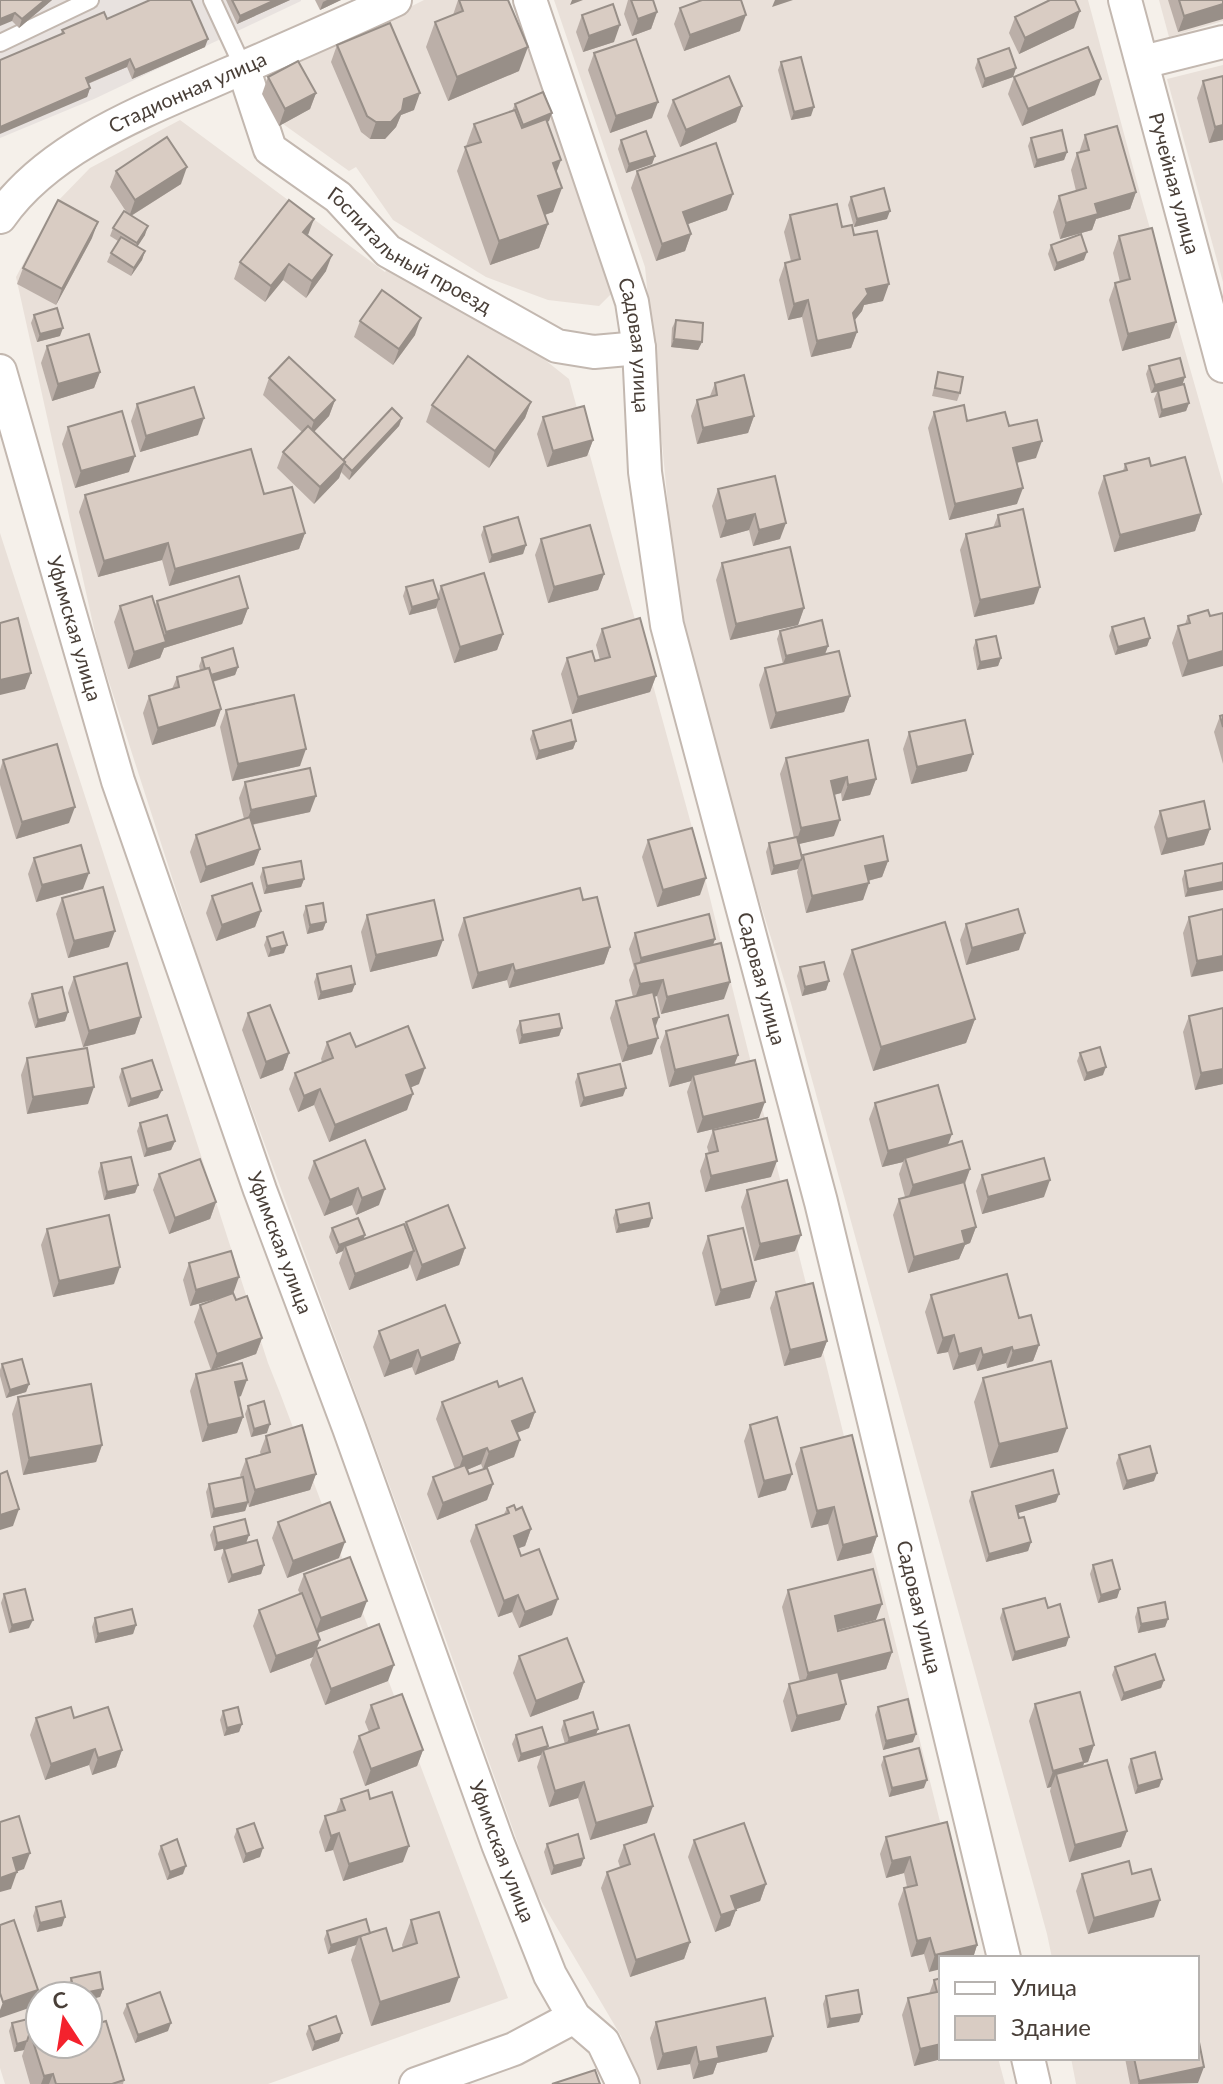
<svg xmlns="http://www.w3.org/2000/svg" width="1223" height="2084" font-family="Lato,sans-serif">
<rect width="100%" height="100%" fill="#f5f0ea"/>
<g fill="#e9e0d9" fill-rule="evenodd">
<polygon points="424,0 507,0 546,86 549,110 613,292 599,306 548,300 486,277 393,220 356,167 349,171 276,119 256,84"/>
<polygon points="554,0 1088,0 1141,197 1223,484 1223,2084 1076,2084 1071,2058 1197,2058 1197,1958 1052,1958 1047,1934 789,996 682,650 645,267"/>
<polygon points="1159,0 1223,0 1223,21 1169,37"/>
<polygon points="1223,65 1223,282 1167,79"/>
<polygon points="180,120 385,272 404,248 569,379 696,842 974,1958 941,1958 941,2058 998,2058 1005,2084 637,2084 621,2036 534,1889 443,1632 209,992 99,651 16,277 55,204 90,168"/>
<path d="M0,533L268,1363L280,1393L508,1998L268,2084H5L0,2068ZM40,1996H88V2044H40Z"/>
</g>
<polygon fill="#e8e2df" points="0,0 301,0 301,1 94,99 0,138"/>
<g fill="none" stroke-linecap="round" stroke-linejoin="round">
<defs>
<g id="lane">
<polyline points="212,0 243,67"/>
<polyline points="0,43 90,0"/>
</g>
<g id="street">
<path id="s1" d="M530,0L632,302L639,348L645,472L667,625L821,1202L1004,1958"/>
<path id="s2" d="M1125,0L1223,366"/>
<polyline points="1143,62 1223,42"/>
<path id="s3" d="M243,67L270,149L338,197L388,251L557,346L594,352L639,348"/>
<path id="s4" d="M0,217C50,145 149,109 226,75C283,50 339,26 395,0"/>
<path id="s5" d="M0,371L118,781L260,1190L349,1428L498,1844L550,1975L574,2017L603,2042L623,2084"/>
<polyline points="1028,2058 1034,2084"/>
<polyline points="416,2084 514,2049 574,2017"/>
</g>
</defs>
<use href="#lane" stroke="#c3b8b0" stroke-width="20"/>
<use href="#street" stroke="#c3b8b0" stroke-width="36"/>
<use href="#lane" stroke="#fff" stroke-width="16"/>
<use href="#street" stroke="#fff" stroke-width="32"/>
</g>
<g fill="#bbafa8" fill-rule="evenodd">
<polygon points="0,0 52,0 19,28 12,21"/>
<polygon points="226,0 290,0 237,24"/>
<polygon points="315,0 341,0 320,10"/>
<polygon points="458,0 519,71 448,101 426,47 435,22 453,15"/>
<polygon points="628,0 653,0 657,12 651,29 632,36 624,14"/>
<polygon points="1168,0 1223,0 1178,32"/>
<polygon points="680,8 740,31 684,51 674,24"/>
<polygon points="582,15 614,42 583,52 576,32"/>
<polygon points="1015,17 1074,28 1019,54 1009,33"/>
<polygon points="107,19 205,47 132,79 127,67 88,84 90,88 87,97 61,34 62,30"/>
<polygon points="337,45 414,110 401,115 396,127 385,139 370,139 361,132 331,62"/>
<polygon points="594,53 652,118 610,133 588,70"/>
<polygon points="978,59 1016,68 1013,77 982,88 975,68"/>
<polygon points="781,62 811,116 791,120 778,70"/>
<polygon points="1223,76 1223,140 1209,143 1197,98 1203,81"/>
<polygon points="268,77 316,93 310,109 279,126 262,94"/>
<polygon points="1014,77 1095,95 1022,126 1008,94"/>
<polygon points="673,100 742,106 736,122 680,147 667,116"/>
<polygon points="515,104 549,121 547,122 557,173 553,212 545,215 548,224 539,248 490,265 457,171 474,124 512,111"/>
<polygon points="1085,135 1136,192 1130,209 1096,219 1092,230 1060,239 1053,212 1059,196 1076,191 1071,170 1077,153 1079,153"/>
<polygon points="1031,138 1067,152 1064,160 1034,168 1028,146"/>
<polygon points="621,140 655,156 652,164 626,173 618,149"/>
<polygon points="116,171 181,184 131,216 145,235 137,246 145,251 142,260 131,276 107,262 111,253 118,241 110,236 113,228 127,213 110,187"/>
<polygon points="637,171 727,210 688,224 691,234 685,251 656,261 631,188"/>
<polygon points="851,197 887,219 854,227 848,205"/>
<polygon points="790,215 842,227 854,235 883,301 864,305 862,311 854,320 857,332 851,348 811,357 802,317 788,320 779,280 785,263 791,261 784,232"/>
<polygon points="308,236 326,271 306,298 283,280 265,302 234,279 240,262"/>
<polygon points="1119,236 1170,338 1122,351 1109,300 1115,283 1120,282 1113,253"/>
<polygon points="92,238 56,305 17,284 23,268"/>
<polygon points="1051,245 1084,260 1054,271 1048,254"/>
<polygon points="34,315 60,336 37,342 31,323"/>
<polygon points="676,320 702,342 698,350 671,347 672,328"/>
<polygon points="360,321 415,335 393,365 354,337"/>
<polygon points="47,346 100,372 94,388 52,401 41,363"/>
<polygon points="1149,366 1182,385 1189,403 1186,411 1159,418 1154,399 1157,392 1151,393 1146,374"/>
<polygon points="938,372 960,393 957,401 932,396"/>
<polygon points="269,378 335,400 329,416 314,432 343,460 402,418 399,426 349,480 341,472 339,478 314,504 277,468 283,452 302,432 263,395"/>
<polygon points="715,383 754,416 748,433 697,444 691,416 697,400 710,396"/>
<polygon points="531,402 525,418 489,468 426,422 432,405"/>
<polygon points="137,404 198,435 140,452 131,421"/>
<polygon points="934,412 967,421 1009,426 1036,458 1017,463 1017,504 949,520 928,428"/>
<polygon points="543,417 593,440 587,456 547,467 537,434"/>
<polygon points="68,427 129,472 75,488 62,444"/>
<polygon points="1125,464 1151,466 1201,514 1195,531 1114,552 1098,493 1104,476 1123,471"/>
<polygon points="775,476 780,539 753,546 749,530 720,538 712,506 718,489"/>
<polygon points="264,494 305,533 299,549 169,586 162,560 98,577 79,512 85,495"/>
<polygon points="998,515 1034,604 974,617 960,550 966,534 993,528"/>
<polygon points="484,527 526,545 523,554 489,563 481,535"/>
<polygon points="541,539 604,574 598,590 548,603 535,555"/>
<polygon points="722,563 804,608 798,625 730,640 716,580"/>
<polygon points="441,586 503,634 497,650 454,663 436,606 436,608 409,615 403,596 406,587 438,595"/>
<polygon points="157,601 248,608 242,624 164,648 160,658 128,669 114,622 120,606 155,605"/>
<polygon points="1188,616 1210,616 1182,677 1172,643 1178,626 1185,624"/>
<polygon points="1112,627 1150,638 1147,646 1115,655 1109,636"/>
<polygon points="602,629 656,676 650,692 572,714 561,674 567,658 595,661 600,660 596,645"/>
<polygon points="780,631 828,646 825,654 783,664 777,639"/>
<polygon points="976,640 1001,658 998,666 977,670 973,648"/>
<polygon points="202,658 238,667 235,675 213,682 221,709 215,726 152,745 143,713 149,696 172,689 177,677 200,670 199,666"/>
<polygon points="765,668 850,696 844,712 770,729 759,685"/>
<polygon points="226,710 300,766 232,781 220,727"/>
<polygon points="1223,715 1223,764 1214,732 1220,716"/>
<polygon points="533,731 576,741 573,749 536,760 530,739"/>
<polygon points="909,732 967,771 911,784 903,749"/>
<polygon points="786,758 876,779 870,795 842,801 841,793 834,795 834,836 798,844 802,858 803,855 888,861 882,877 868,881 863,900 806,913 797,872 798,869 771,875 766,852 769,843 794,838 780,774"/>
<polygon points="3,760 69,823 16,839 0,785 0,770"/>
<polygon points="245,782 310,812 252,825 260,849 254,865 200,883 190,852 196,835 244,819 239,798"/>
<polygon points="1160,811 1210,829 1204,845 1161,855 1154,827"/>
<polygon points="648,840 700,895 657,907 642,857"/>
<polygon points="34,858 83,889 36,902 28,874"/>
<polygon points="1223,863 1185,897 1182,879 1185,871"/>
<polygon points="263,868 304,879 301,887 264,894 260,877"/>
<polygon points="212,896 261,911 255,927 216,941 206,913"/>
<polygon points="62,898 109,947 68,958 56,914"/>
<polygon points="583,900 610,947 604,964 509,988 507,980 472,989 458,935 464,918"/>
<polygon points="306,906 326,922 323,930 307,934 303,915"/>
<polygon points="1223,909 1191,977 1183,933 1189,917"/>
<polygon points="367,915 437,956 370,972 361,932"/>
<polygon points="966,924 1019,950 966,965 960,940"/>
<polygon points="635,933 715,939 713,945 724,999 661,1014 657,996 654,997 655,1028 652,1054 622,1062 610,1018 616,1001 633,997 629,980 634,968 629,949"/>
<polygon points="267,937 284,953 268,957 264,945"/>
<polygon points="852,950 975,1019 966,1043 873,1071 843,974"/>
<polygon points="800,967 829,981 826,990 802,996 797,976"/>
<polygon points="317,974 355,984 352,992 318,1000 314,982"/>
<polygon points="74,977 141,1017 135,1034 83,1047 68,993"/>
<polygon points="32,994 68,1012 65,1021 35,1028 28,1003"/>
<polygon points="248,1013 289,1053 283,1070 260,1079 242,1030"/>
<polygon points="1189,1016 1223,1084 1195,1090 1183,1032"/>
<polygon points="520,1021 562,1028 559,1036 519,1044 516,1030"/>
<polygon points="666,1031 738,1055 734,1065 759,1118 697,1133 687,1092 691,1081 669,1087 660,1047"/>
<polygon points="327,1042 356,1047 419,1084 411,1087 407,1110 329,1142 314,1105 298,1112 289,1089 295,1073 322,1062 321,1059"/>
<polygon points="1080,1053 1103,1075 1084,1081 1077,1061"/>
<polygon points="27,1058 88,1104 27,1114 21,1075"/>
<polygon points="122,1069 162,1090 158,1098 128,1107 119,1077"/>
<polygon points="578,1074 623,1096 580,1107 575,1082"/>
<polygon points="875,1103 947,1146 970,1169 965,1184 976,1227 970,1243 965,1245 959,1259 908,1273 893,1215 899,1199 905,1197 899,1174 903,1162 882,1167 869,1119"/>
<polygon points="140,1123 175,1141 171,1150 144,1157 137,1131"/>
<polygon points="713,1130 771,1177 705,1192 700,1171 706,1154 709,1154 707,1147"/>
<polygon points="365,1140 379,1205 356,1215 352,1205 324,1216 308,1178 314,1161"/>
<polygon points="101,1163 138,1185 135,1193 104,1200 98,1172"/>
<polygon points="159,1174 216,1202 210,1219 169,1234 153,1190"/>
<polygon points="982,1175 1044,1197 982,1214 976,1191"/>
<polygon points="747,1190 795,1251 754,1261 741,1207"/>
<polygon points="616,1210 649,1227 616,1233 613,1218"/>
<polygon points="406,1222 465,1248 459,1265 416,1281 410,1264 408,1268 349,1290 339,1263 343,1251 336,1254 329,1237 332,1228 364,1239 404,1226"/>
<polygon points="47,1229 114,1284 53,1297 41,1245"/>
<polygon points="708,1236 756,1281 750,1298 715,1306 702,1253"/>
<polygon points="189,1263 233,1293 236,1300 262,1338 256,1354 211,1370 194,1322 200,1305 225,1296 190,1306 183,1280"/>
<polygon points="776,1292 827,1341 821,1357 784,1366 770,1308"/>
<polygon points="931,1295 1019,1318 1039,1345 1033,1361 1007,1368 1006,1363 977,1371 975,1364 953,1370 948,1352 937,1354 925,1312"/>
<polygon points="379,1331 460,1343 454,1360 415,1375 412,1367 384,1377 373,1347"/>
<polygon points="2,1364 29,1384 26,1392 6,1398 0,1376 0,1370"/>
<polygon points="196,1374 241,1396 239,1397 243,1417 237,1433 202,1442 190,1391"/>
<polygon points="983,1378 1058,1452 990,1468 974,1402"/>
<polygon points="18,1397 102,1445 96,1462 23,1475 12,1414"/>
<path d="M442,1402L535,1412L529,1428L517,1433L514,1457L483,1469L493,1484L487,1500L437,1520L427,1494L433,1477L455,1469L436,1419ZM481,1464L483,1469L469,1474L467,1470Z"/>
<polygon points="248,1406 267,1433 251,1437 245,1414"/>
<polygon points="750,1425 786,1490 758,1498 744,1441"/>
<polygon points="266,1436 316,1474 310,1490 249,1507 248,1503 245,1511 211,1518 206,1492 209,1484 241,1477 240,1475 246,1459 261,1455 260,1452"/>
<polygon points="801,1448 877,1536 871,1553 837,1561 828,1524 811,1528 795,1464"/>
<polygon points="1119,1455 1154,1481 1123,1490 1116,1463"/>
<polygon points="972,1492 1056,1502 1017,1513 1031,1542 1028,1551 986,1562 969,1501"/>
<polygon points="507,1508 516,1510 531,1529 525,1546 518,1548 552,1615 519,1628 512,1612 498,1617 470,1541 476,1525 504,1514"/>
<polygon points="278,1522 339,1558 287,1578 272,1538"/>
<polygon points="214,1527 249,1535 246,1543 264,1565 261,1574 228,1583 221,1558 224,1549 239,1545 214,1551 210,1535"/>
<polygon points="1093,1565 1120,1589 1117,1598 1098,1603 1090,1574"/>
<polygon points="304,1574 361,1617 318,1633 320,1640 317,1648 388,1681 325,1705 310,1665 313,1657 270,1673 253,1626 259,1610 300,1594 298,1590"/>
<polygon points="788,1590 876,1620 838,1630 892,1652 886,1669 840,1680 846,1704 840,1720 791,1732 783,1701 789,1684 800,1682 782,1607"/>
<polygon points="4,1594 29,1628 9,1633 1,1603"/>
<polygon points="1048,1608 1066,1646 1012,1661 1000,1618 1003,1609"/>
<polygon points="1138,1608 1168,1619 1165,1627 1138,1633 1135,1617"/>
<polygon points="95,1618 136,1625 133,1634 95,1643 92,1627"/>
<polygon points="519,1656 584,1682 578,1699 530,1717 513,1673"/>
<polygon points="1115,1667 1164,1680 1161,1688 1121,1701 1112,1675"/>
<polygon points="1035,1704 1094,1745 1088,1762 1084,1763 1083,1767 1127,1831 1121,1847 1069,1862 1050,1791 1051,1787 1047,1788 1029,1721"/>
<polygon points="371,1705 423,1750 417,1766 365,1786 353,1752 359,1736 369,1732 365,1722"/>
<polygon points="878,1707 913,1742 883,1750 875,1715"/>
<polygon points="223,1711 242,1724 239,1732 224,1736 220,1720"/>
<polygon points="36,1718 74,1718 122,1750 116,1767 92,1775 89,1765 45,1780 30,1735"/>
<polygon points="564,1721 598,1729 596,1735 647,1823 590,1840 578,1798 549,1807 537,1767 541,1755 518,1762 512,1744 516,1735 548,1746 547,1749 565,1744 561,1730"/>
<polygon points="884,1757 924,1788 889,1797 881,1765"/>
<polygon points="1131,1759 1162,1779 1159,1787 1135,1794 1128,1767"/>
<polygon points="341,1799 403,1862 343,1881 333,1850 325,1852 319,1832 325,1816 336,1812"/>
<polygon points="947,1822 977,1945 973,1958 941,1958 929,1972 924,1954 911,1957 898,1904 904,1888 907,1887 904,1873 886,1878 880,1854 886,1837"/>
<polygon points="237,1829 260,1857 243,1863 234,1837"/>
<polygon points="694,1840 766,1884 760,1901 736,1909 730,1926 715,1932 688,1857"/>
<polygon points="547,1844 584,1858 581,1866 551,1875 544,1852"/>
<polygon points="624,1845 690,1942 684,1959 630,1977 601,1888 607,1872 620,1867 618,1861"/>
<polygon points="161,1846 183,1874 167,1880 158,1854"/>
<polygon points="1082,1874 1132,1874 1154,1917 1088,1934 1076,1891"/>
<polygon points="36,1907 62,1926 37,1932 33,1916"/>
<polygon points="411,1920 450,2002 371,2026 351,1960 356,1945 328,1954 324,1939 327,1931 370,1933 393,1951 403,1948 402,1945"/>
<polygon points="71,1978 103,1989 100,1997 70,1996 68,1986"/>
<polygon points="941,1978 941,2058 914,2066 902,2015 908,1998 929,1994 934,1980"/>
<polygon points="826,1996 859,2022 827,2028 823,2004"/>
<polygon points="127,2004 168,2031 135,2043 123,2013"/>
<polygon points="40,2016 40,2044 124,2080 123,2084 30,2084 22,2056 24,2050 14,2052 9,2031 12,2023"/>
<polygon points="656,2022 767,2052 717,2063 713,2074 693,2079 690,2064 657,2070 650,2038"/>
<polygon points="309,2026 339,2041 312,2051 306,2034"/>
<polygon points="1125,2058 1197,2058 1198,2083 1130,2084"/>
</g>
<g fill="#988f88">
<polygon points="45,0 52,0 19,28 22,19"/>
<polygon points="275,0 290,0 237,24 240,16"/>
<polygon points="327,0 341,0 320,10 323,2"/>
<polygon points="572,0 583,0 570,5"/>
<polygon points="775,0 793,0 772,7"/>
<polygon points="1223,4 1223,19 1178,32 1184,16"/>
<polygon points="1080,11 1074,28 1019,54 1025,38"/>
<polygon points="657,12 651,29 632,36 638,19"/>
<polygon points="15,13 12,21 0,26 0,19"/>
<polygon points="746,15 740,31 684,51 690,35"/>
<polygon points="620,25 614,42 583,52 589,36"/>
<polygon points="208,39 205,47 132,79 135,70"/>
<polygon points="528,47 519,71 448,101 457,77"/>
<polygon points="130,59 127,67 82,86 86,78"/>
<polygon points="1016,68 1013,77 982,88 985,79"/>
<polygon points="1101,79 1095,95 1022,126 1028,109"/>
<polygon points="90,88 87,97 0,134 0,127"/>
<polygon points="316,93 310,109 279,126 285,109"/>
<polygon points="420,93 414,110 401,115 396,127 385,139 370,139 376,122 404,99"/>
<polygon points="658,102 652,118 610,133 616,116"/>
<polygon points="742,106 736,122 680,147 686,130"/>
<polygon points="814,107 811,116 791,120 794,112"/>
<polygon points="552,113 549,121 520,133 523,125"/>
<polygon points="1223,125 1223,140 1209,143 1215,127"/>
<polygon points="1067,152 1064,160 1034,168 1037,160"/>
<polygon points="655,156 652,164 626,173 629,164"/>
<polygon points="561,160 552,184 553,163"/>
<polygon points="187,167 181,184 129,217 135,200"/>
<polygon points="562,188 553,212 529,220 538,196"/>
<polygon points="1136,192 1130,209 1096,219 1092,230 1060,239 1066,223 1095,204"/>
<polygon points="733,194 727,210 677,228 683,212"/>
<polygon points="890,211 887,219 854,227 857,219"/>
<polygon points="314,219 308,235 303,232"/>
<polygon points="98,222 92,238 56,305 62,289"/>
<polygon points="548,224 539,248 490,265 499,241"/>
<polygon points="148,226 145,235 134,252 137,243"/>
<polygon points="691,234 685,251 656,261 662,244"/>
<polygon points="145,251 142,260 131,276 134,268"/>
<polygon points="1087,252 1084,260 1054,271 1057,263"/>
<polygon points="332,255 326,271 306,298 312,281"/>
<polygon points="289,264 283,280 265,302 271,286"/>
<polygon points="889,284 883,301 864,305 862,311 847,330 853,313 866,289"/>
<polygon points="808,300 802,317 788,320 794,304"/>
<polygon points="421,318 415,335 393,365 399,349"/>
<polygon points="1176,322 1170,338 1122,351 1128,334"/>
<polygon points="63,328 60,336 37,342 40,334"/>
<polygon points="857,332 851,348 811,357 817,341"/>
<polygon points="674,339 702,342 698,350 671,347"/>
<polygon points="100,372 94,388 52,401 58,384"/>
<polygon points="1185,377 1182,386 1151,393 1155,385"/>
<polygon points="335,400 329,416 308,438 314,421"/>
<polygon points="531,402 525,418 489,468 495,451"/>
<polygon points="1189,403 1186,411 1159,418 1162,410"/>
<polygon points="754,416 748,433 697,444 703,428"/>
<polygon points="204,418 198,435 140,452 146,436"/>
<polygon points="402,418 399,426 349,480 352,471"/>
<polygon points="593,440 587,456 547,467 553,451"/>
<polygon points="1042,441 1036,458 1007,465 1013,448"/>
<polygon points="135,456 129,472 75,488 81,471"/>
<polygon points="345,462 339,478 314,504 320,487"/>
<polygon points="1023,488 1017,504 949,520 955,504"/>
<polygon points="755,514 749,530 720,538 726,521"/>
<polygon points="1201,514 1195,531 1114,552 1120,535"/>
<polygon points="786,523 780,539 753,546 759,530"/>
<polygon points="305,533 299,549 169,586 175,569"/>
<polygon points="168,543 162,560 98,577 104,561"/>
<polygon points="526,545 523,554 489,563 492,555"/>
<polygon points="604,574 598,590 548,603 554,587"/>
<polygon points="1040,587 1034,604 974,617 980,600"/>
<polygon points="439,599 436,608 409,615 412,607"/>
<polygon points="248,608 242,624 164,648 160,658 128,669 134,652 162,643 166,632"/>
<polygon points="804,608 798,625 730,640 736,624"/>
<polygon points="503,634 497,650 454,663 460,647"/>
<polygon points="1150,638 1147,646 1115,655 1118,647"/>
<polygon points="828,646 825,654 783,664 786,656"/>
<polygon points="1223,651 1223,666 1182,677 1188,661"/>
<polygon points="1001,658 998,666 977,670 980,662"/>
<polygon points="238,667 235,675 204,684 208,676"/>
<polygon points="31,673 25,689 0,695 0,680"/>
<polygon points="656,676 650,692 572,714 578,697"/>
<polygon points="850,696 844,712 770,729 776,713"/>
<polygon points="221,709 215,726 152,745 158,728"/>
<polygon points="576,741 573,749 536,760 539,751"/>
<polygon points="306,749 300,766 232,781 238,764"/>
<polygon points="973,754 967,771 911,784 917,767"/>
<polygon points="847,777 841,793 825,797 831,781"/>
<polygon points="876,779 870,795 842,801 848,785"/>
<polygon points="316,796 310,812 245,826 251,810"/>
<polygon points="75,807 69,823 16,839 22,822"/>
<polygon points="840,820 834,836 795,845 801,828"/>
<polygon points="1210,829 1204,845 1161,855 1167,839"/>
<polygon points="260,849 254,865 200,883 206,867"/>
<polygon points="801,860 798,869 771,875 774,866"/>
<polygon points="888,861 882,877 859,883 865,866"/>
<polygon points="89,873 83,889 36,902 42,885"/>
<polygon points="706,878 700,895 657,907 663,890"/>
<polygon points="304,879 301,887 264,894 267,886"/>
<polygon points="1223,882 1223,890 1185,897 1188,889"/>
<polygon points="869,883 863,900 806,913 812,896"/>
<polygon points="261,911 255,927 216,941 222,925"/>
<polygon points="326,922 323,930 307,934 310,925"/>
<polygon points="115,931 109,947 68,958 74,941"/>
<polygon points="1025,933 1019,950 966,965 972,948"/>
<polygon points="715,939 709,956 637,970 641,958"/>
<polygon points="443,940 437,956 370,972 376,955"/>
<polygon points="287,945 284,953 268,957 271,949"/>
<polygon points="610,947 604,964 509,988 515,971"/>
<polygon points="1223,956 1223,971 1191,977 1197,961"/>
<polygon points="513,964 507,980 472,989 478,973"/>
<polygon points="663,980 657,996 634,1001 640,984"/>
<polygon points="829,981 826,990 802,996 805,987"/>
<polygon points="730,982 724,999 661,1014 667,997"/>
<polygon points="355,984 352,992 318,1000 321,992"/>
<polygon points="68,1012 65,1021 35,1028 38,1020"/>
<polygon points="141,1017 135,1034 83,1047 89,1031"/>
<polygon points="659,1017 653,1034 653,1019"/>
<polygon points="975,1019 966,1043 873,1071 881,1047"/>
<polygon points="562,1028 559,1036 519,1044 522,1035"/>
<polygon points="658,1038 652,1054 622,1062 628,1046"/>
<polygon points="289,1053 283,1070 260,1079 266,1062"/>
<polygon points="738,1055 732,1071 693,1075 691,1081 669,1087 675,1070"/>
<polygon points="1106,1067 1103,1075 1084,1081 1087,1073"/>
<polygon points="425,1068 419,1084 400,1092 406,1075"/>
<polygon points="1223,1069 1223,1084 1195,1090 1201,1073"/>
<polygon points="94,1087 88,1104 27,1114 33,1097"/>
<polygon points="626,1088 623,1096 580,1107 584,1098"/>
<polygon points="320,1089 314,1105 298,1112 304,1096"/>
<polygon points="162,1090 158,1098 128,1107 131,1099"/>
<polygon points="413,1094 407,1110 329,1142 335,1125"/>
<polygon points="765,1102 759,1118 697,1133 703,1117"/>
<polygon points="952,1134 946,1150 905,1158 903,1162 882,1167 888,1151"/>
<polygon points="175,1141 171,1150 144,1157 147,1149"/>
<polygon points="777,1161 771,1177 705,1192 711,1176"/>
<polygon points="970,1169 964,1185 907,1201 913,1185"/>
<polygon points="1050,1180 1044,1197 982,1214 988,1197"/>
<polygon points="138,1185 135,1193 104,1200 107,1192"/>
<polygon points="358,1188 352,1205 324,1216 330,1200"/>
<polygon points="385,1189 379,1205 356,1215 362,1198"/>
<polygon points="216,1202 210,1219 169,1234 175,1218"/>
<polygon points="652,1218 649,1227 616,1233 619,1225"/>
<polygon points="976,1227 970,1243 965,1245 959,1259 908,1273 914,1257 962,1231"/>
<polygon points="365,1235 362,1244 345,1246 343,1251 336,1254 339,1245"/>
<polygon points="801,1235 795,1251 754,1261 760,1244"/>
<polygon points="465,1248 459,1265 416,1281 422,1265"/>
<polygon points="414,1251 408,1268 349,1290 355,1274"/>
<polygon points="120,1267 114,1284 53,1297 59,1281"/>
<polygon points="239,1277 233,1294 190,1306 196,1290"/>
<polygon points="756,1281 750,1298 715,1306 721,1290"/>
<polygon points="954,1335 948,1352 937,1354 943,1338"/>
<polygon points="262,1338 256,1354 211,1370 217,1354"/>
<polygon points="827,1341 821,1357 784,1366 790,1350"/>
<polygon points="460,1343 454,1360 415,1375 421,1358"/>
<polygon points="1039,1345 1033,1361 1007,1368 1013,1351"/>
<polygon points="1012,1347 1006,1363 977,1371 983,1355"/>
<polygon points="981,1348 975,1364 953,1370 959,1354"/>
<polygon points="418,1350 412,1367 384,1377 390,1361"/>
<polygon points="247,1380 241,1396 229,1399 235,1382"/>
<polygon points="29,1384 26,1392 6,1398 10,1390"/>
<polygon points="535,1412 529,1428 506,1437 512,1421"/>
<polygon points="243,1417 237,1433 202,1442 208,1425"/>
<polygon points="270,1424 267,1433 251,1437 254,1429"/>
<polygon points="1067,1428 1058,1452 990,1468 999,1444"/>
<polygon points="520,1440 514,1457 483,1469 489,1452"/>
<polygon points="102,1445 96,1462 23,1475 29,1458"/>
<polygon points="487,1448 481,1464 457,1474 463,1457"/>
<polygon points="1157,1473 1154,1481 1123,1490 1127,1481"/>
<polygon points="316,1474 310,1490 249,1507 255,1490"/>
<polygon points="792,1474 786,1490 758,1498 764,1481"/>
<polygon points="493,1484 487,1500 437,1520 443,1503"/>
<polygon points="1059,1494 1056,1502 1012,1515 1016,1506"/>
<polygon points="248,1502 245,1511 211,1518 214,1509"/>
<polygon points="834,1507 828,1524 811,1528 817,1511"/>
<polygon points="19,1509 13,1526 0,1530 0,1515"/>
<polygon points="531,1529 525,1546 508,1552 514,1536"/>
<polygon points="249,1535 246,1543 214,1551 217,1543"/>
<polygon points="877,1536 871,1553 837,1561 843,1545"/>
<polygon points="345,1542 339,1558 287,1578 293,1561"/>
<polygon points="1031,1542 1028,1551 986,1562 989,1554"/>
<polygon points="264,1565 261,1574 228,1583 232,1575"/>
<polygon points="1120,1589 1117,1598 1098,1603 1101,1595"/>
<polygon points="518,1595 512,1612 498,1617 504,1601"/>
<polygon points="558,1599 552,1615 519,1628 525,1612"/>
<polygon points="367,1601 361,1617 315,1634 321,1618"/>
<polygon points="882,1604 876,1620 829,1632 835,1616"/>
<polygon points="1168,1619 1165,1627 1138,1633 1141,1624"/>
<polygon points="33,1620 29,1628 9,1633 12,1625"/>
<polygon points="136,1625 133,1634 95,1643 98,1634"/>
<polygon points="1069,1637 1066,1646 1012,1661 1015,1652"/>
<polygon points="320,1640 313,1657 270,1673 276,1656"/>
<polygon points="892,1652 886,1669 802,1690 808,1673"/>
<polygon points="394,1665 388,1681 325,1705 331,1689"/>
<polygon points="1164,1680 1161,1688 1121,1701 1124,1693"/>
<polygon points="584,1682 578,1699 530,1717 536,1701"/>
<polygon points="846,1704 840,1720 791,1732 797,1716"/>
<polygon points="242,1724 239,1732 224,1736 227,1728"/>
<polygon points="598,1729 595,1737 566,1746 569,1738"/>
<polygon points="916,1734 913,1742 883,1750 886,1741"/>
<polygon points="1094,1745 1088,1762 1084,1763 1078,1779 1056,1774 1051,1787 1047,1788 1053,1771 1080,1749"/>
<polygon points="548,1746 545,1754 543,1750 541,1755 518,1762 521,1754"/>
<polygon points="95,1749 89,1765 45,1780 51,1764"/>
<polygon points="122,1750 116,1767 92,1775 98,1758"/>
<polygon points="423,1750 417,1766 365,1786 371,1769"/>
<polygon points="1162,1779 1159,1787 1135,1794 1138,1786"/>
<polygon points="927,1780 924,1788 889,1797 892,1788"/>
<polygon points="584,1782 578,1798 549,1807 555,1791"/>
<polygon points="653,1806 647,1823 590,1840 596,1823"/>
<polygon points="1127,1831 1121,1847 1069,1862 1075,1845"/>
<polygon points="339,1833 333,1850 325,1852 331,1836"/>
<polygon points="409,1846 403,1862 343,1881 349,1864"/>
<polygon points="263,1848 260,1857 243,1863 246,1854"/>
<polygon points="30,1853 24,1869 7,1875 13,1858"/>
<polygon points="910,1857 904,1873 886,1878 892,1861"/>
<polygon points="584,1858 581,1866 551,1875 554,1866"/>
<polygon points="186,1866 183,1874 167,1880 170,1872"/>
<polygon points="17,1872 11,1889 0,1892 0,1878"/>
<polygon points="766,1884 760,1901 725,1913 731,1896"/>
<polygon points="1160,1900 1154,1917 1088,1934 1094,1918"/>
<polygon points="736,1910 730,1926 715,1932 721,1915"/>
<polygon points="65,1917 62,1926 37,1932 40,1923"/>
<polygon points="359,1937 356,1945 328,1954 331,1945"/>
<polygon points="930,1938 924,1954 911,1957 917,1941"/>
<polygon points="690,1942 684,1959 630,1977 636,1960"/>
<polygon points="977,1945 973,1958 941,1958 941,1969 929,1972 935,1955"/>
<polygon points="459,1977 450,2002 371,2026 380,2002"/>
<polygon points="103,1989 100,1997 88,2000 88,1996 75,1996"/>
<polygon points="38,1990 32,2007 0,2018 0,2010 3,2002"/>
<polygon points="862,2014 859,2022 827,2028 830,2019"/>
<polygon points="171,2023 168,2031 135,2043 138,2035"/>
<polygon points="342,2033 339,2041 312,2051 315,2042"/>
<polygon points="773,2036 767,2052 717,2063 713,2074 693,2079 699,2062 717,2047"/>
<polygon points="27,2041 24,2050 14,2052 17,2044"/>
<polygon points="941,2044 941,2058 946,2058 914,2066 920,2049"/>
<polygon points="696,2047 690,2064 657,2070 663,2054"/>
<polygon points="1204,2067 1198,2083 1138,2084 1139,2081"/>
<polygon points="53,2074 49,2084 41,2084 44,2076"/>
</g>
<g fill="#d9ccc3" stroke="#988f88" stroke-width="2">
<polygon points="0,0 45,0 22,19 15,13 0,19"/>
<polygon points="150,0 191,0 208,39 135,70 130,59 86,78 90,88 0,127 0,60 64,33 62,30 104,12 107,19"/>
<polygon points="232,0 275,0 240,16"/>
<polygon points="459,0 508,0 528,47 457,77 435,22 463,11"/>
<polygon points="631,0 653,0 657,12 638,19"/>
<polygon points="702,0 741,0 746,15 690,35 680,8"/>
<polygon points="1050,0 1075,0 1080,11 1025,38 1015,17"/>
<polygon points="1179,0 1223,0 1223,4 1184,16"/>
<polygon points="613,4 620,25 589,36 582,15"/>
<polygon points="390,23 420,93 404,99 402,110 391,122 376,122 367,116 337,45"/>
<polygon points="636,39 658,102 616,116 594,53"/>
<polygon points="1088,47 1101,79 1028,109 1014,77"/>
<polygon points="1009,48 1016,68 985,79 978,59"/>
<polygon points="801,57 814,107 794,112 781,62"/>
<polygon points="298,61 316,93 285,109 268,77"/>
<polygon points="729,76 742,106 686,130 673,100"/>
<polygon points="1223,76 1223,125 1215,127 1203,81"/>
<polygon points="543,92 552,113 523,125 515,104"/>
<polygon points="515,110 522,128 546,119 561,160 553,163 562,188 538,196 548,224 499,241 465,147 481,142 474,124"/>
<polygon points="1117,126 1136,192 1095,204 1098,214 1066,223 1059,196 1086,188 1077,153 1089,150 1085,135"/>
<polygon points="1062,130 1067,152 1037,160 1031,138"/>
<polygon points="646,131 655,156 629,164 621,140"/>
<polygon points="167,137 187,167 135,200 116,171"/>
<polygon points="716,143 733,194 683,212 691,234 662,244 637,171"/>
<polygon points="884,188 890,211 857,219 851,197"/>
<polygon points="58,200 98,222 62,289 23,268"/>
<polygon points="289,200 314,219 303,232 332,255 312,281 289,264 271,286 240,262"/>
<polygon points="837,204 842,227 852,225 854,235 877,231 889,284 866,289 868,294 853,313 857,332 817,341 808,300 794,304 785,263 800,259 790,215"/>
<polygon points="124,211 148,226 137,243 113,228"/>
<polygon points="1152,228 1176,322 1128,334 1115,283 1130,279 1119,236"/>
<polygon points="1081,234 1087,252 1057,263 1051,245"/>
<polygon points="121,237 145,251 134,268 111,253"/>
<polygon points="382,290 421,318 399,349 360,321"/>
<polygon points="57,308 63,328 40,334 34,315"/>
<polygon points="676,320 703,323 702,342 674,339"/>
<polygon points="89,334 100,372 58,384 47,346"/>
<polygon points="468,356 531,402 495,451 432,405"/>
<polygon points="289,357 335,400 314,421 269,378"/>
<polygon points="1180,358 1185,377 1155,385 1149,366"/>
<polygon points="938,372 963,377 960,393 935,388"/>
<polygon points="744,375 754,416 703,428 697,400 717,395 715,383"/>
<polygon points="1184,384 1189,403 1162,410 1158,391"/>
<polygon points="194,387 204,418 146,436 137,404"/>
<polygon points="964,405 967,421 1005,412 1009,426 1037,420 1042,441 1013,448 1023,488 955,504 934,412"/>
<polygon points="584,406 593,440 553,451 543,417"/>
<polygon points="392,408 402,418 352,471 344,463 345,462 343,460"/>
<polygon points="122,411 135,456 81,471 68,427"/>
<polygon points="308,426 345,462 320,487 283,452"/>
<polygon points="251,449 264,494 292,487 305,533 175,569 168,543 104,561 85,495"/>
<polygon points="1185,457 1201,514 1120,535 1104,476 1127,470 1125,464 1149,458 1151,466"/>
<polygon points="775,476 786,523 759,530 755,514 726,521 718,489"/>
<polygon points="1023,509 1040,587 980,600 966,534 1000,526 998,515"/>
<polygon points="518,517 526,545 492,555 484,527"/>
<polygon points="590,525 604,574 554,587 541,539"/>
<polygon points="790,547 804,608 736,624 722,563"/>
<polygon points="484,573 503,634 460,647 441,586"/>
<polygon points="239,576 248,608 166,632 157,601"/>
<polygon points="433,580 439,599 412,607 406,587"/>
<polygon points="152,596 166,642 134,652 120,606"/>
<polygon points="1208,610 1210,616 1223,613 1223,651 1188,661 1178,626 1190,623 1188,616"/>
<polygon points="18,618 31,673 0,680 0,623"/>
<polygon points="640,618 656,676 578,697 567,658 592,651 595,661 610,657 602,629"/>
<polygon points="1144,618 1150,638 1118,647 1112,627"/>
<polygon points="822,620 828,646 786,656 780,631"/>
<polygon points="996,636 1001,658 980,662 976,640"/>
<polygon points="233,648 238,667 211,675 209,668 205,669 202,658"/>
<polygon points="839,651 850,696 776,713 765,668"/>
<polygon points="209,668 221,709 158,728 149,696 179,687 177,677"/>
<polygon points="294,695 306,749 238,764 226,710"/>
<polygon points="1223,715 1223,727 1220,716"/>
<polygon points="571,720 576,741 539,751 533,731"/>
<polygon points="965,720 973,754 917,767 909,732"/>
<polygon points="868,740 876,779 848,785 847,777 831,781 840,820 801,828 786,758"/>
<polygon points="57,744 75,807 22,822 3,760"/>
<polygon points="310,768 316,796 251,810 245,782"/>
<polygon points="1204,801 1210,829 1167,839 1160,811"/>
<polygon points="250,817 260,849 206,867 196,835"/>
<polygon points="692,828 706,878 663,890 648,840"/>
<polygon points="883,836 888,861 865,866 869,883 812,896 803,855"/>
<polygon points="797,837 802,858 801,860 774,866 769,843"/>
<polygon points="81,845 89,873 42,885 34,858"/>
<polygon points="301,861 304,879 267,886 263,868"/>
<polygon points="1223,863 1223,882 1188,889 1185,871"/>
<polygon points="252,883 261,911 222,925 212,896"/>
<polygon points="103,887 115,931 74,941 62,898"/>
<polygon points="580,888 583,900 597,897 610,947 515,971 513,964 478,973 464,918"/>
<polygon points="434,900 443,940 376,955 367,915"/>
<polygon points="323,903 326,922 310,925 306,906"/>
<polygon points="1018,909 1025,933 972,948 966,924"/>
<polygon points="1223,909 1223,956 1197,961 1189,917"/>
<polygon points="709,914 715,939 641,958 635,933"/>
<polygon points="945,922 975,1019 881,1047 852,950"/>
<polygon points="283,932 287,945 271,949 267,937"/>
<polygon points="721,943 730,982 667,997 663,980 640,984 635,964"/>
<polygon points="824,962 829,981 805,987 800,967"/>
<polygon points="127,963 141,1017 89,1031 74,977"/>
<polygon points="351,966 355,984 321,992 317,974"/>
<polygon points="62,987 68,1012 38,1020 32,994"/>
<polygon points="653,992 659,1017 653,1019 658,1038 628,1046 616,1001"/>
<polygon points="270,1005 289,1053 266,1062 248,1013"/>
<polygon points="1223,1008 1223,1069 1201,1073 1189,1016"/>
<polygon points="559,1014 562,1028 522,1035 520,1021"/>
<polygon points="728,1015 738,1055 675,1070 666,1031"/>
<polygon points="408,1026 425,1068 406,1075 413,1094 335,1125 320,1089 304,1096 295,1073 333,1058 327,1042 350,1033 356,1047"/>
<polygon points="1100,1047 1106,1067 1087,1073 1080,1053"/>
<polygon points="87,1048 94,1087 33,1097 27,1058"/>
<polygon points="152,1060 162,1090 131,1099 122,1069"/>
<polygon points="755,1060 765,1102 703,1117 693,1075"/>
<polygon points="620,1064 626,1088 584,1098 578,1074"/>
<polygon points="938,1085 952,1134 888,1151 875,1103"/>
<polygon points="167,1115 175,1141 147,1149 140,1123"/>
<polygon points="767,1118 777,1161 711,1176 706,1154 718,1151 713,1130"/>
<polygon points="365,1140 385,1189 362,1198 358,1188 330,1200 314,1161"/>
<polygon points="962,1141 970,1169 913,1185 905,1158"/>
<polygon points="131,1157 138,1185 107,1192 101,1163"/>
<polygon points="1044,1158 1050,1180 988,1197 982,1175"/>
<polygon points="200,1159 216,1202 175,1218 159,1174"/>
<polygon points="787,1180 801,1235 760,1244 747,1190"/>
<polygon points="964,1182 976,1227 962,1231 965,1243 914,1257 899,1199"/>
<polygon points="649,1203 652,1218 619,1225 616,1210"/>
<polygon points="448,1205 465,1248 422,1265 406,1222"/>
<polygon points="109,1215 120,1267 59,1281 47,1229"/>
<polygon points="358,1218 365,1235 339,1245 332,1228"/>
<polygon points="404,1224 414,1251 355,1274 345,1246"/>
<polygon points="743,1228 756,1281 721,1290 708,1236"/>
<polygon points="231,1251 239,1277 196,1290 189,1263"/>
<polygon points="1007,1274 1019,1318 1031,1315 1039,1345 1013,1351 1012,1347 983,1355 981,1348 959,1354 954,1335 943,1338 931,1295"/>
<polygon points="813,1283 827,1341 790,1350 776,1292"/>
<polygon points="233,1293 236,1300 247,1296 262,1338 217,1354 200,1305"/>
<polygon points="445,1305 460,1343 421,1358 418,1350 390,1361 379,1331"/>
<polygon points="22,1359 29,1384 10,1390 2,1364"/>
<polygon points="1051,1361 1067,1428 999,1444 983,1378"/>
<polygon points="242,1363 247,1380 235,1382 243,1417 208,1425 196,1374"/>
<polygon points="522,1378 535,1412 512,1421 520,1440 489,1452 487,1448 463,1457 442,1402 497,1381 499,1387"/>
<polygon points="91,1384 102,1445 29,1458 18,1397"/>
<polygon points="264,1401 270,1424 254,1429 248,1406"/>
<polygon points="777,1417 792,1474 764,1481 750,1425"/>
<polygon points="302,1425 316,1474 255,1490 246,1459 270,1452 266,1436"/>
<polygon points="852,1435 877,1536 843,1545 834,1507 817,1511 801,1448"/>
<polygon points="1150,1446 1157,1473 1127,1481 1119,1455"/>
<polygon points="465,1465 469,1474 487,1468 493,1484 443,1503 433,1477"/>
<polygon points="1053,1470 1059,1494 1016,1506 1019,1518 1024,1517 1031,1542 989,1554 972,1492"/>
<polygon points="7,1471 19,1509 0,1515 0,1474"/>
<polygon points="243,1477 248,1502 214,1509 209,1484"/>
<polygon points="330,1502 345,1542 293,1561 278,1522"/>
<polygon points="514,1505 516,1510 522,1507 531,1529 514,1536 521,1556 539,1549 558,1599 525,1612 518,1595 504,1601 476,1525 509,1513 507,1508"/>
<polygon points="245,1519 249,1535 217,1543 214,1527"/>
<polygon points="257,1540 264,1565 232,1575 224,1549"/>
<polygon points="350,1557 367,1601 321,1618 304,1574"/>
<polygon points="1112,1560 1120,1589 1101,1595 1093,1565"/>
<polygon points="873,1569 882,1604 835,1616 838,1631 884,1619 892,1652 808,1673 788,1590"/>
<polygon points="25,1589 33,1620 12,1625 4,1594"/>
<polygon points="302,1593 320,1640 276,1656 259,1610"/>
<polygon points="1045,1598 1048,1608 1060,1604 1069,1637 1015,1652 1003,1609"/>
<polygon points="1165,1602 1168,1619 1141,1624 1138,1608"/>
<polygon points="132,1609 136,1625 98,1634 95,1618"/>
<polygon points="379,1624 394,1665 331,1689 316,1649"/>
<polygon points="567,1638 584,1682 536,1701 519,1656"/>
<polygon points="1155,1654 1164,1680 1124,1693 1115,1667"/>
<polygon points="838,1672 846,1704 797,1716 789,1684"/>
<polygon points="1080,1692 1094,1745 1080,1749 1084,1762 1053,1771 1035,1704"/>
<polygon points="402,1694 423,1750 371,1769 359,1736 379,1728 371,1705"/>
<polygon points="908,1699 916,1734 886,1741 878,1707"/>
<polygon points="71,1707 74,1718 108,1707 122,1750 98,1758 95,1749 51,1764 36,1718"/>
<polygon points="238,1707 242,1724 227,1728 223,1711"/>
<polygon points="593,1712 598,1729 569,1738 564,1721"/>
<polygon points="629,1725 653,1806 596,1823 584,1782 555,1791 543,1750"/>
<polygon points="542,1727 548,1746 521,1754 516,1735"/>
<polygon points="919,1748 927,1780 892,1788 884,1757"/>
<polygon points="1155,1752 1162,1779 1138,1786 1131,1759"/>
<polygon points="1107,1760 1127,1831 1075,1845 1056,1774"/>
<polygon points="368,1790 370,1799 392,1792 409,1846 349,1864 339,1833 331,1836 325,1816 345,1810 341,1799"/>
<polygon points="19,1816 30,1853 13,1858 17,1872 0,1878 0,1822"/>
<polygon points="947,1822 977,1945 935,1955 930,1938 917,1941 904,1888 917,1885 910,1857 892,1861 886,1837"/>
<polygon points="254,1823 263,1848 246,1854 237,1829"/>
<polygon points="744,1823 766,1884 731,1896 736,1910 721,1915 694,1840"/>
<polygon points="578,1834 584,1858 554,1866 547,1844"/>
<polygon points="654,1834 690,1942 636,1960 607,1872 630,1864 624,1845"/>
<polygon points="177,1839 186,1866 170,1872 161,1846"/>
<polygon points="1129,1861 1132,1874 1151,1869 1160,1900 1094,1918 1082,1874"/>
<polygon points="61,1901 65,1917 40,1923 36,1907"/>
<polygon points="439,1912 459,1977 380,2002 360,1936 386,1928 393,1951 417,1943 411,1920"/>
<polygon points="366,1919 370,1933 331,1945 327,1931"/>
<polygon points="14,1920 38,1990 3,2002 0,1993 0,1925"/>
<polygon points="100,1972 103,1989 75,1995 71,1978"/>
<polygon points="941,1978 941,2044 920,2049 908,1998 937,1992 934,1980"/>
<polygon points="858,1990 862,2014 830,2019 826,1996"/>
<polygon points="160,1992 171,2023 138,2035 127,2004"/>
<polygon points="765,1998 773,2036 717,2047 719,2058 699,2062 696,2047 663,2054 656,2022"/>
<polygon points="40,2016 40,2029 30,2032 27,2041 17,2044 12,2023"/>
<polygon points="336,2016 342,2033 315,2042 309,2026"/>
<polygon points="106,2021 124,2080 112,2084 56,2084 53,2074 44,2076 30,2032 40,2029 40,2044 88,2044 88,2026"/>
<polygon points="1197,2032 1204,2067 1139,2081 1134,2058 1197,2058"/>
<polygon points="595,2070 600,2084 552,2084"/>
</g>
<g text-anchor="middle" stroke-width="8" stroke-linejoin="round" paint-order="stroke">
<g font-size="20" fill="#493f38" stroke="#fff">
<text dy="7" stroke="none"><textPath href="#s4" startOffset="228">Стадионная улица</textPath></text>
<text dy="7" stroke="none"><textPath href="#s2" startOffset="190">Ручейная улица</textPath></text>
<text dy="7" stroke="none"><textPath href="#s3" startOffset="260">Госпитальный проезд</textPath></text>
<text dy="7" stroke="none"><textPath href="#s1" startOffset="362">Садовая улица</textPath></text>
<text dy="7" stroke="none"><textPath href="#s5" startOffset="268">Уфимская улица</textPath></text>
<text dy="7" stroke="none"><textPath href="#s1" startOffset="1010">Садовая улица</textPath></text>
<text dy="7" stroke="none"><textPath href="#s5" startOffset="916">Уфимская улица</textPath></text>
<text dy="7" stroke="none"><textPath href="#s1" startOffset="1658">Садовая улица</textPath></text>
<text dy="7" stroke="none"><textPath href="#s5" startOffset="1564">Уфимская улица</textPath></text>
</g>
</g>
<rect x="939" y="1956" width="260" height="104" fill="#ffffff" stroke="#b6b2af" stroke-width="2"/>
<rect x="955" y="1982" width="40" height="12" fill="#ffffff" stroke="#b6b2af" stroke-width="2"/>
<text x="1011" y="1996" font-size="24" fill="#493f38">Улица</text>
<rect x="955" y="2016" width="40" height="24" fill="#d9ccc3" stroke="#b6b2af" stroke-width="2"/>
<text x="1011" y="2036" font-size="24" fill="#493f38">Здание</text>
<g transform="translate(64 2020) rotate(348)"><circle r="38" fill="#ffffff" stroke="#b6b2af" stroke-width="2"/>
<path d="M0-6L14 30L0 20L-14 30Z" fill="#f4222d"/>
<text y="-12" font-size="22" font-weight="bold" text-anchor="middle" fill="#493f38">С</text>
</g>
</svg>
